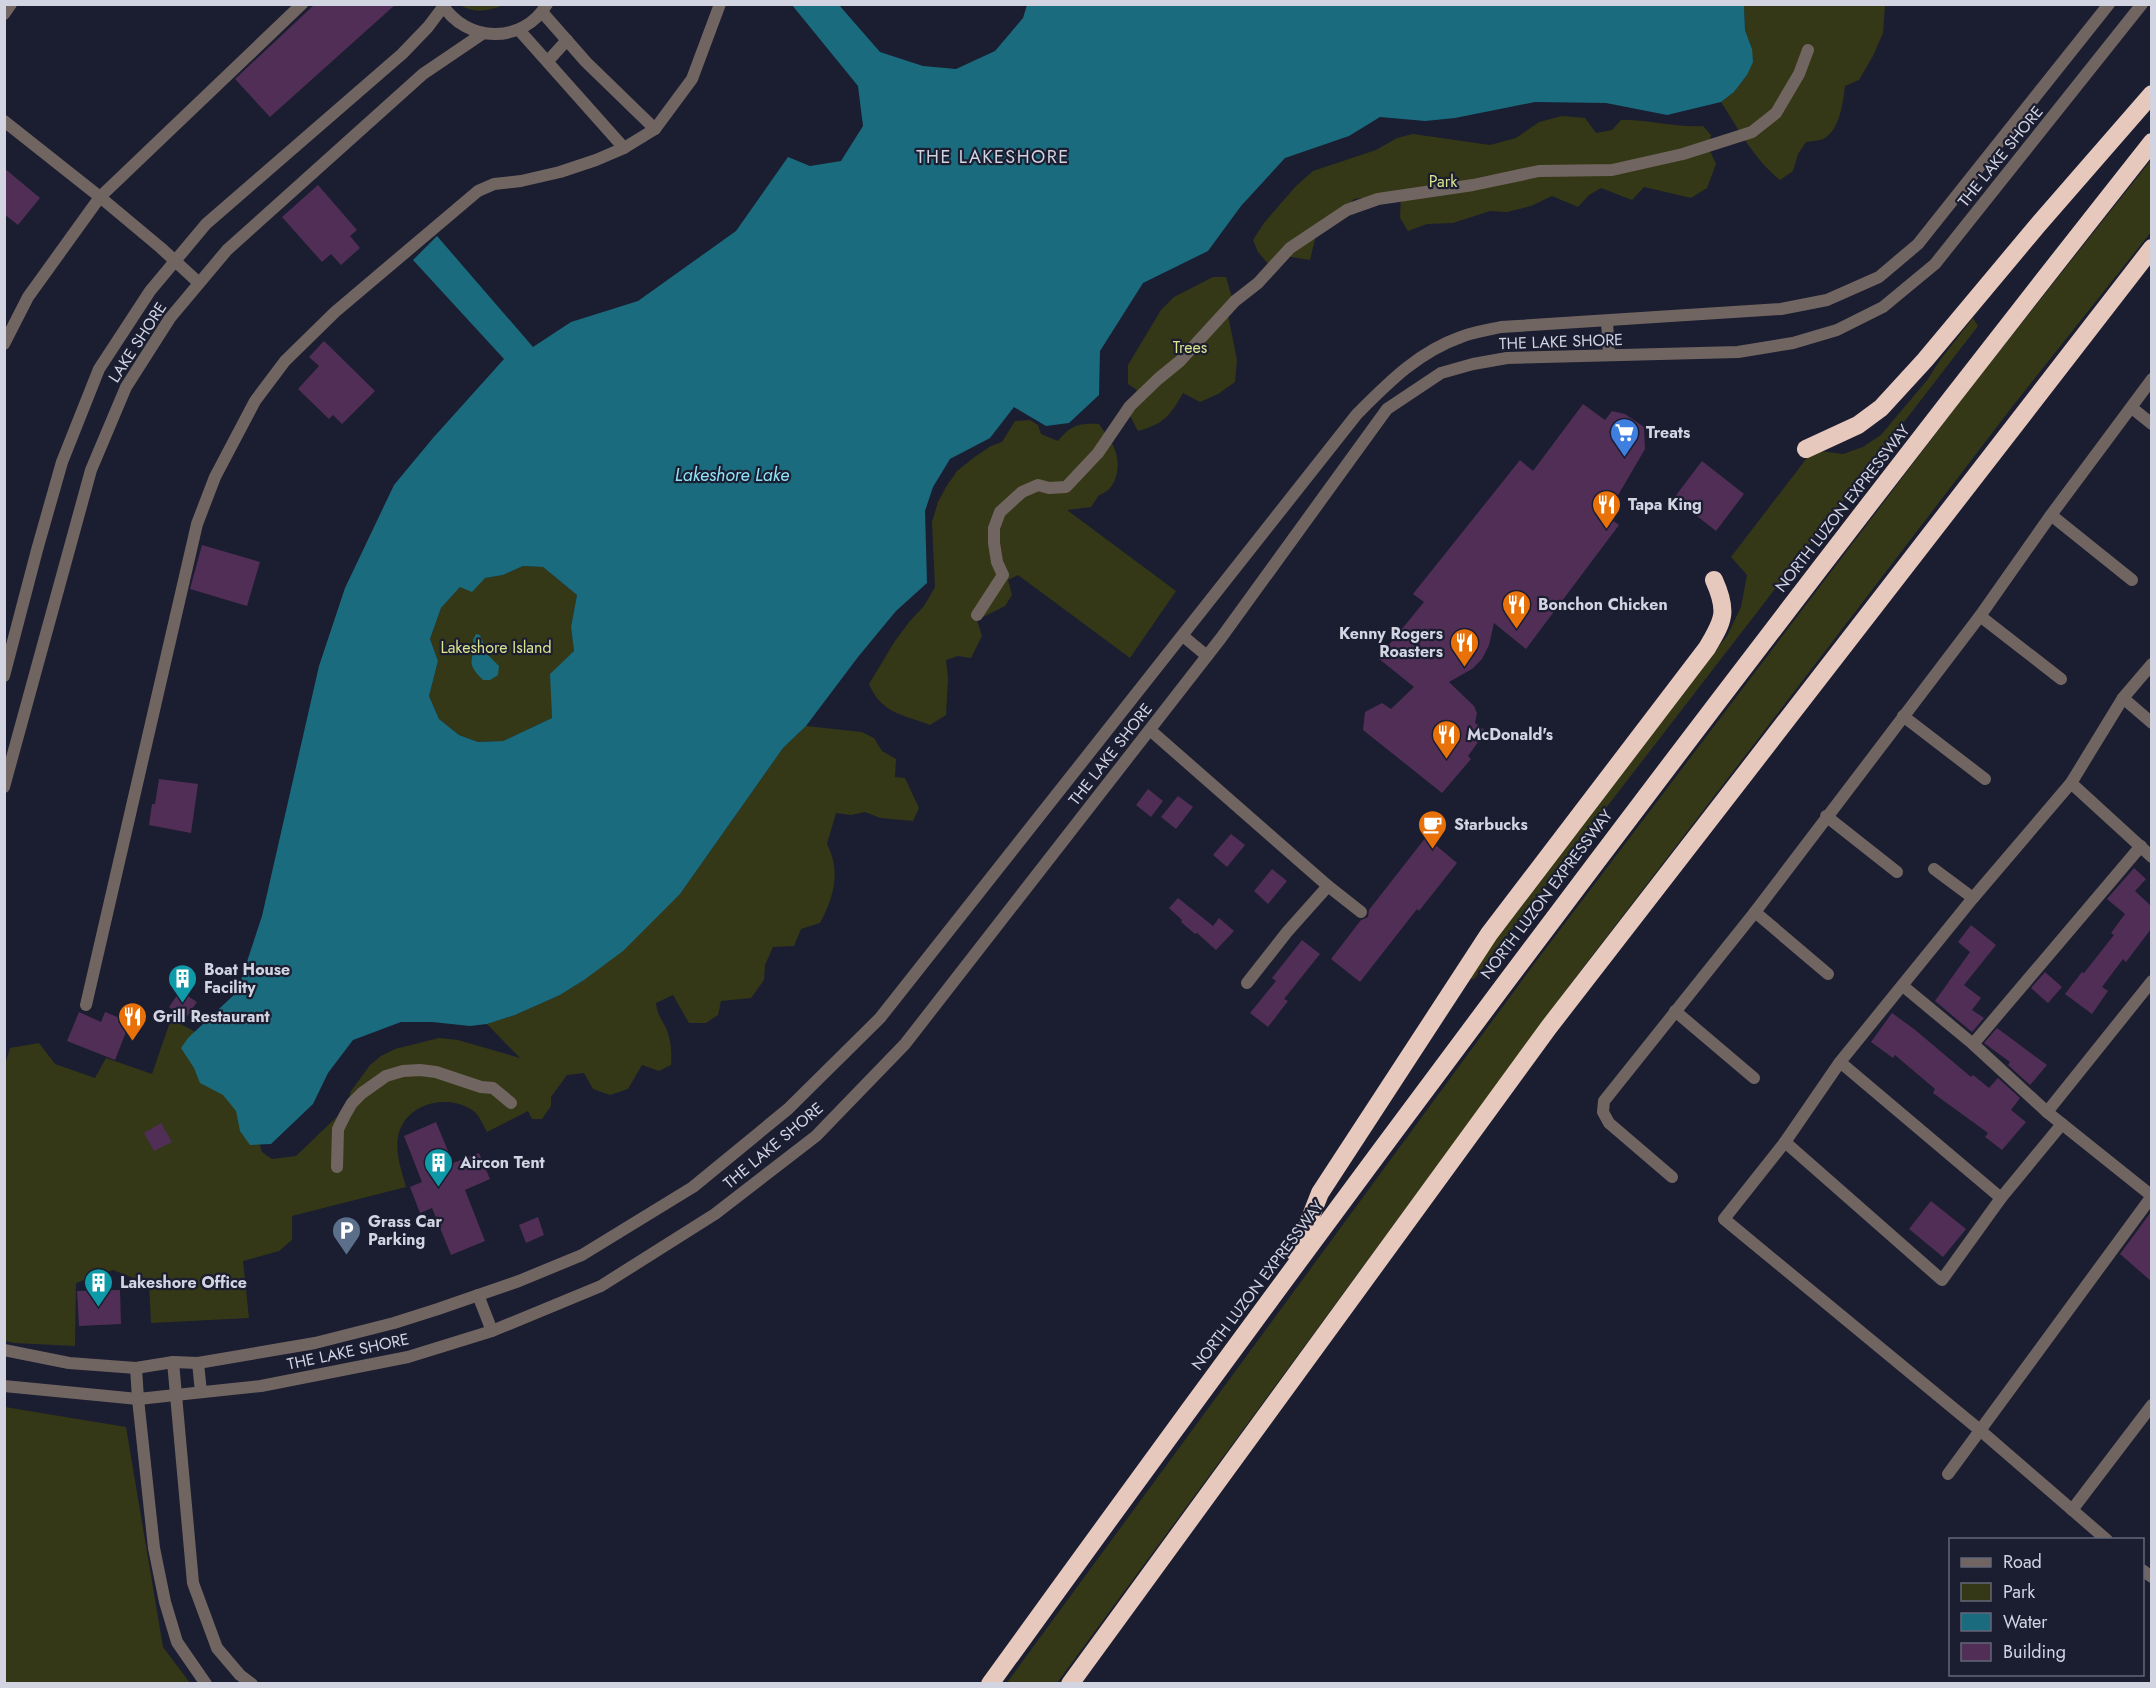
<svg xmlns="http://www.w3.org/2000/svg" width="2156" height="1688" font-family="Jost,sans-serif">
<rect width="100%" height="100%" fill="#1b1d31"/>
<g fill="#353816">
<path d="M460,5H504C489,11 474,14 460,5Z"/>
<path d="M1744,5H1885L1883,33L1873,56L1859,80L1845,86C1843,103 1840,128 1825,138C1820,141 1812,141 1806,142L1798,154L1793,171L1780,180C1754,159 1739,130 1721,102L1734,92L1747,75L1752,49L1745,30Z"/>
<path d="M1562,116L1585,118L1596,133L1612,130L1621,120C1649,119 1675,128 1703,126L1711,135L1709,149L1716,164L1707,188L1691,198L1644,187L1632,200L1601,188L1589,195L1578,207L1552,196L1531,206L1507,212L1490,211L1453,223L1427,224L1408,231L1400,218L1401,194L1354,199L1338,217L1316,235L1310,260L1285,256L1269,265L1258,252L1253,240L1264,223L1296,186L1313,171L1376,150L1397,138L1413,134L1490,145L1516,138L1539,122Z"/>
<polygon points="2151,160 2151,232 2012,407 1572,982 1057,1683 1006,1684 1534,964 1971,387"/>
<path d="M1213,277H1226L1232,298L1228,315L1237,360L1235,382L1218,394L1200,402L1183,393C1170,416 1164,424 1138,431L1128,412L1137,390L1128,384V365L1161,310L1174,297Z"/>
<polygon points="1973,318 1978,326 1474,979 1469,979 1468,975 1628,761 1727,636 1741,607 1747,575 1731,557 1813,450 1843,454 1863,447 1881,435 1928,379 1940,360"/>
<path d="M1030,420L1038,425L1041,434L1058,441C1071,425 1079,423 1099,424C1104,432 1112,441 1115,450C1121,466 1117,490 1099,495L1091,507L1067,510L1176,591L1130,658L1018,575L1008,580L1012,595L1005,606L977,620L982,636L971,658L958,656L946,660L948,678L946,715L930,725C902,714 882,714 869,684L895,641L910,621L924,606L935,587L932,522L938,502L946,487L957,471L976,456L991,446L1002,442L1015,421Z"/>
<polygon points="523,566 543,567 577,595 571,627 574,651 551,674 552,718 503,741 478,742 459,735 439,719 429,696 438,661 430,639 441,608 460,587 485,578 503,575"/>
<path d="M806,726L862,732L874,738L882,751L896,759L895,777L905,778L919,808L913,821L880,818L865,812L851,815L836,813L827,844C841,871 834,897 820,923L801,929L794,946L773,947L765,965L764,980L751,998L721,1001L718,1015L706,1023H689L673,995L656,1003C657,1013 660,1017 665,1026C671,1038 672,1051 671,1065L659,1071L642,1065L628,1089L610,1095L593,1089L584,1073L567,1075L551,1097V1106L542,1119H532L528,1111L487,1132C483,1125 479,1114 472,1110C446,1093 404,1104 398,1137C395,1153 402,1172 406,1187L292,1216V1240L279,1251L243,1261L249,1318L151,1323L149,1284L113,1270L76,1283L75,1346L14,1343L5,1341L4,1068L10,1048L39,1043L55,1064L95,1078L106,1058L152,1074L171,1019L203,1036L253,1124L262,1152L272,1159L296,1156L346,1108L351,1091L370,1065L381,1056L395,1049L439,1038L458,1040L520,1058L487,1024L515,1015L560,995L584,980L680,894L783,748Z"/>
<polygon points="5,1407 126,1427 163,1647 190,1683 5,1683"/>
</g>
<g fill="#1a6b7d" fill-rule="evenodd">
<path d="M792,5H839L880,52L923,66L956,69L995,51L1023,18L1027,5H1744L1745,30L1752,49L1753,62L1747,75L1734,92L1721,102L1667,115L1606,103L1535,102L1455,118L1425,121L1380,117L1349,136L1285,158L1241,206L1208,251L1143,283L1100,351L1099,395L1069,423L1046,426L1014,407L990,438L950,459L933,487L925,511L927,583L896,611L858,657L806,726L783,748L680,894L623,951L584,980L560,995L515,1015L487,1024L470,1026L432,1022H401L353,1040L328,1073L313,1104L271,1144L250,1145L240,1131L236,1111L223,1095L200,1083L194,1068L181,1048L188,1038L237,992L262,916L319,666L345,588L394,485L433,438L504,359L413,260L437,236L533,347L571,322L638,301L736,231L788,157L810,166L841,161L863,126L858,86ZM523,566L543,567L577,595L571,627L574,651L550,674L552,718L503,741L478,742L459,735L439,719L429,696L438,661L430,639L441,608L460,587L472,592L485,578L503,575Z"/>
<path d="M476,634L480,635L488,655L499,666L498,675L490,680H483C463,660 476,662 473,640Z"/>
</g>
<g fill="#512e56">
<polygon points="315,4 396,4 270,117 235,79"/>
<polygon points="4,168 40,198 18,225 4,214"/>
<polygon points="318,185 357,230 350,236 360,248 341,265 331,254 322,262 282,217"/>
<polygon points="324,341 375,391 342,424 333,415 329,419 298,389 319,366 309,357"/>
<polygon points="1583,404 1605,420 1612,411 1625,414 1644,427 1645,449 1606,516 1619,525 1526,649 1494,623 1489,645 1482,659 1472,669 1449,682 1474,706 1477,713 1475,723 1486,731 1468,756 1471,759 1442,793 1363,730 1365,712 1382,703 1391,709 1414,687 1378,658 1424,602 1413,594 1520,460 1533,471"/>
<polygon points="1702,461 1744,494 1716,531 1674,498"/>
<polygon points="202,545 260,562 247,606 190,589"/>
<polygon points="159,779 198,784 191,833 149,825 152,804 155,804"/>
<polygon points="1148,789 1163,801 1151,817 1136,805"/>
<polygon points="1178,796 1193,807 1176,829 1161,817"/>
<polygon points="1231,834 1245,845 1227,867 1213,855"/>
<polygon points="1426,837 1457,863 1419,911 1417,909 1360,982 1331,959 1361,920 1368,917 1369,910"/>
<polygon points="2134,868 2146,879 2135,891 2151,906 2151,929 2126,962 2123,959 2102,987 2108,991 2092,1014 2065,994 2082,972 2084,973 2114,935 2111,933 2125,914 2107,899"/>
<polygon points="1272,869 1287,881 1268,904 1254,891"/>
<polygon points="1178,898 1213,926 1219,918 1234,931 1216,950 1197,933 1195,934 1181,922 1182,920 1169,908"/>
<polygon points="1971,925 1996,945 1964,985 1981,998 1972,1010 1984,1018 1972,1032 1935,1001 1970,952 1958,942"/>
<polygon points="1302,940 1320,954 1284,999 1288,1001 1268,1027 1250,1013 1276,981 1272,978"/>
<polygon points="2045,972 2062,987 2048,1003 2031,988"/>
<polygon points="180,991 197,1002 186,1018 169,1007"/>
<polygon points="79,1012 101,1022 105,1012 130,1022 115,1060 67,1041"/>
<polygon points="1892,1013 1914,1029 1971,1077 1973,1075 1989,1088 1998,1078 2020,1098 2011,1110 2026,1122 2002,1150 1985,1137 1988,1133 1933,1093 1935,1089 1895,1055 1893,1058 1871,1042"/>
<polygon points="1997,1028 2047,1065 2030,1085 2008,1065 2010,1062 1984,1043"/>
<polygon points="436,1122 453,1163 479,1153 490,1179 465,1190 485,1241 451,1255 432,1208 420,1213 410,1187 422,1182 404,1136"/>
<polygon points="161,1123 172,1142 154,1151 144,1133"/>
<polygon points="1931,1201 1966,1229 1943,1257 1909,1229"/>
<polygon points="2151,1212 2151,1211 2151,1281 2120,1254"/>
<polygon points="538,1217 544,1235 526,1243 519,1225"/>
<polygon points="120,1290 121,1324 79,1326 77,1291"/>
</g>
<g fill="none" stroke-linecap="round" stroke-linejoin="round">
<g stroke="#716561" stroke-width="12">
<polyline points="977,615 1003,575 997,562 994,543 994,528 1000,512 1022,492 1038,485 1049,488 1066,487 1098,453 1130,406 1158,379 1180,361 1235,301 1258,283 1290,248 1347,210 1378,199 1473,185 1539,171 1612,170 1683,154 1752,132 1776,113 1799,74 1808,50"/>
<polyline points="337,1167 338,1129 345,1115 352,1103 362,1093 386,1076 403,1071 420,1070 436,1072 481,1087 493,1088 511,1103"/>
</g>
<g stroke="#716561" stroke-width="12">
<polyline points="542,12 586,62 655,129"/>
<polyline points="4,14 11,4"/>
<polyline points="519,30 624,148"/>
<polyline points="548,61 567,40"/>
<polyline points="4,121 100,197 161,248 199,283"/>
<polyline points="4,344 28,297 100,197 302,4"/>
<polyline points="2132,408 2152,424"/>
<polyline points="2051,515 2132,580"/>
<polyline points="1980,616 2061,679"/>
<polyline points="1183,636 1207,656"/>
<polyline points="2123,698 2152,723"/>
<polyline points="1903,716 1985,779"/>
<polyline points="1150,730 1328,886 1361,912"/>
<polyline points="2071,783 2152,857"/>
<polyline points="1826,816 1897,872"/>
<polyline points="1934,869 1973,898"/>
<polyline points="1755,912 1828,974"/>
<polyline points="1247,983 1287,932 1328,886"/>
<polyline points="1903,986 1973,1044 2047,1112 2152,1196"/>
<polyline points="86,1005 197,524 215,477 255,401 285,361 335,312 478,191 494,184 521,181 560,172 596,160 624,148 655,129 692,79 720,4"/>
<polyline points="1675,1011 1754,1078"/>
<polyline points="1973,1044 2141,846"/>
<polyline points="1840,1062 2001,1198"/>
<polyline points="2047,1112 2152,981"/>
<polyline points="1785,1142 1942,1280 2001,1198 2062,1124"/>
<polyline points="1672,1177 1609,1123 1603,1112 1604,1101 1755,912 1980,616 2051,515 2152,379"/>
<polyline points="173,1362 193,1583 217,1648 240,1675 252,1684"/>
<polyline points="136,1368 138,1399 154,1548 165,1602 177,1642 206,1684"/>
<polyline points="1948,1474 2152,1196"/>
<polyline points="2072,1510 2152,1405"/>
<polyline points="2107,1540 1981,1431 1724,1219 1785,1142 1840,1062 1973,898 2071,783 2123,698 2152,664"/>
<polyline points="2142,1570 2152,1577"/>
</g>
<g stroke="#716561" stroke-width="12">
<path d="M442,4C466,43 523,45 547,4"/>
<polyline points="1607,321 1609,355"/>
<polyline points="4,676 37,550 62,462 99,369 150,291 206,224 402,54 428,27 443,7"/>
<polyline points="4,787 91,470 126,387 170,318 227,250 423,74 482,34"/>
<polyline points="478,1295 492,1331"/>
<path d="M4,1350L69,1363L136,1368L173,1362L198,1363L315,1343L394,1323L438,1309L519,1281L582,1255L693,1187L788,1109L880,1018L1357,414C1388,383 1418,352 1461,337C1473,332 1488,330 1501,327L1781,309L1827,300L1879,277L1918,244L2109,4"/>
<polyline points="198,1363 201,1392"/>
<polyline points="4,1386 138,1399 261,1386 408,1357 492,1331 601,1286 715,1214 816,1136 905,1044 1221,638 1387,409 1441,373 1473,364 1507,358 1738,352 1793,343 1837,330 1883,307 1935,264 2142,4"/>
</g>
<g stroke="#e7c8bd" stroke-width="18">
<polyline points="1806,449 1858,425 1881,408 1925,360 2037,226 2152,94"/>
<path d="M1296,1254L1320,1193L1489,934L1707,648C1724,620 1728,611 1714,580"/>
<path d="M990,1684C1367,1162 1753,647 2152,142"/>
<polyline points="1070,1684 1549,1027 2152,248"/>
</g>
</g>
<defs>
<symbol id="supermarket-pin" viewBox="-11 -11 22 30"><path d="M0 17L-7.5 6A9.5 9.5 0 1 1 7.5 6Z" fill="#3f7fe0" stroke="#1b1d31"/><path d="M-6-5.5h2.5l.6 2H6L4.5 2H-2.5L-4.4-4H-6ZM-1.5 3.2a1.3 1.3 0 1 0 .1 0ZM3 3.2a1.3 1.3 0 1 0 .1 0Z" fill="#fff"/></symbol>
<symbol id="restaurant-pin" viewBox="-11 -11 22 30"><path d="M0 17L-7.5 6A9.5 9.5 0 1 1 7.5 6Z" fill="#e8710a" stroke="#1b1d31"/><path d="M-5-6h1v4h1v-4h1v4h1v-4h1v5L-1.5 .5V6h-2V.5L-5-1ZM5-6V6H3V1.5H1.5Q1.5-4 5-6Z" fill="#fff"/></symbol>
<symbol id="cafe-pin" viewBox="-11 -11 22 30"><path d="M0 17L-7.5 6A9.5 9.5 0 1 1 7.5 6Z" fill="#e8710a" stroke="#1b1d31"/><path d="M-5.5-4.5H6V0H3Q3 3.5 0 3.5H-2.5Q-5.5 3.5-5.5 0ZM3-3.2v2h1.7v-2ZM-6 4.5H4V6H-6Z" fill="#fff"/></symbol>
<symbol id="building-pin" viewBox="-11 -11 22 30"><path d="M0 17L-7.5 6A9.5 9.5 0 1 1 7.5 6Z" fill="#0f9aa8" stroke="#1b1d31"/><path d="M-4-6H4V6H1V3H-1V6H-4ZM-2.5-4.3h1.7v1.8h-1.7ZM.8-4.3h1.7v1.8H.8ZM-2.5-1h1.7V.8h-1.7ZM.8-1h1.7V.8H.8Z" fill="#fff"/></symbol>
<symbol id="parking-pin" viewBox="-11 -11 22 30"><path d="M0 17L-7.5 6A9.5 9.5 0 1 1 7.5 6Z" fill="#5c6f8a" stroke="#1b1d31"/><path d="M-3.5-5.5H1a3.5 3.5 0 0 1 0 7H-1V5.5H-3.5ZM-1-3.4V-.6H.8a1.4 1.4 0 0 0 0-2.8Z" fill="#fff"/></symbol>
</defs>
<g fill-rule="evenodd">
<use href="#supermarket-pin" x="1608" y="416" width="33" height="45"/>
<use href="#restaurant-pin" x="1590" y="488" width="33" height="45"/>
<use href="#restaurant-pin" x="1500" y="588" width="33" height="45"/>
<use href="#restaurant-pin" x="1448" y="626" width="33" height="45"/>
<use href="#restaurant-pin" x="1430" y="718" width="33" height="45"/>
<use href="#cafe-pin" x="1416" y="808" width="33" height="45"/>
<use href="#building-pin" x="166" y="962" width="33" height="45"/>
<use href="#restaurant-pin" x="116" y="1000" width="33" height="45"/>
<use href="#building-pin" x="422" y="1146" width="33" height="45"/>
<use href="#parking-pin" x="330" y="1214" width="33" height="45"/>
<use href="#building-pin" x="82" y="1266" width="33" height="45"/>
</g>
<g text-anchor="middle" stroke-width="4.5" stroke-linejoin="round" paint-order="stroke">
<g font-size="16" fill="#d2d4e2" stroke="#1b1d31">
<text transform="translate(2000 156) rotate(-51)" y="6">THE LAKE SHORE</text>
<text transform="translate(1561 341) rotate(-2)" y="6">THE LAKE SHORE</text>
<text transform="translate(137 342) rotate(-57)" y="6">LAKE SHORE</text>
<text transform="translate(1842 508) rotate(-52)" y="6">NORTH LUZON EXPRESSWAY</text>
<text transform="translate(1110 754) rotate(-52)" y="6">THE LAKE SHORE</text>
<text transform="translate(1546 894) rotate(-53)" y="6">NORTH LUZON EXPRESSWAY</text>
<text transform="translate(773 1145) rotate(-40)" y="6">THE LAKE SHORE</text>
<text transform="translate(1257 1285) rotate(-53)" y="6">NORTH LUZON EXPRESSWAY</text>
<text transform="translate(348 1351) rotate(-12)" y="6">THE LAKE SHORE</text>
</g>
<g font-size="16" fill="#dae38e" stroke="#1b1d31">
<text x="1443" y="187">Park</text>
<text x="1190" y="353">Trees</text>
<text x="496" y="653">Lakeshore Island</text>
</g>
<g font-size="16" font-weight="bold" fill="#d2d4e2" stroke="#1b1d31" text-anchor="start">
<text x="1646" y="438">Treats</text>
<text x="1628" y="510">Tapa King</text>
<text x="1538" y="610">Bonchon Chicken</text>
<text x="1443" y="639" text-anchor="end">Kenny Rogers<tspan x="1443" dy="18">Roasters</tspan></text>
<text x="1467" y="740">McDonald's</text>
<text x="1454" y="830">Starbucks</text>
<text x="204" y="975">Boat House<tspan x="204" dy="18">Facility</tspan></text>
<text x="153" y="1022">Grill Restaurant</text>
<text x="460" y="1168">Aircon Tent</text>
<text x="368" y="1227">Grass Car<tspan x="368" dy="18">Parking</tspan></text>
<text x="120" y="1288">Lakeshore Office</text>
</g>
<g font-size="18" letter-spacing="1.5" fill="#d2d4e2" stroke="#1b1d31">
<text x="993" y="163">THE LAKESHORE</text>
</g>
<g font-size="18" font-style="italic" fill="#8fe4f9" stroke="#1b1d31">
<text x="732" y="481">Lakeshore Lake</text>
</g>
</g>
<rect width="2156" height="1688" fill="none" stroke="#d2d4e2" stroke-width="12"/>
<rect x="1949" y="1538" width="195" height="138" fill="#1b1d31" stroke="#646678" stroke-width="1.5"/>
<rect x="1961" y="1558" width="30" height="9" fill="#716561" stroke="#646678" stroke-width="1.5"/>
<text x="2003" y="1568" font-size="18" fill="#d2d4e2">Road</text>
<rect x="1961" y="1583" width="30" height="18" fill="#353816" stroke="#646678" stroke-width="1.5"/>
<text x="2003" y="1598" font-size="18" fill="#d2d4e2">Park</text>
<rect x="1961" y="1613" width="30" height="18" fill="#1a6b7d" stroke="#646678" stroke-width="1.5"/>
<text x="2003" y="1628" font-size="18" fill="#d2d4e2">Water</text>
<rect x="1961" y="1643" width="30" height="18" fill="#512e56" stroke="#646678" stroke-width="1.5"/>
<text x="2003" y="1658" font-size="18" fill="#d2d4e2">Building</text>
</svg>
